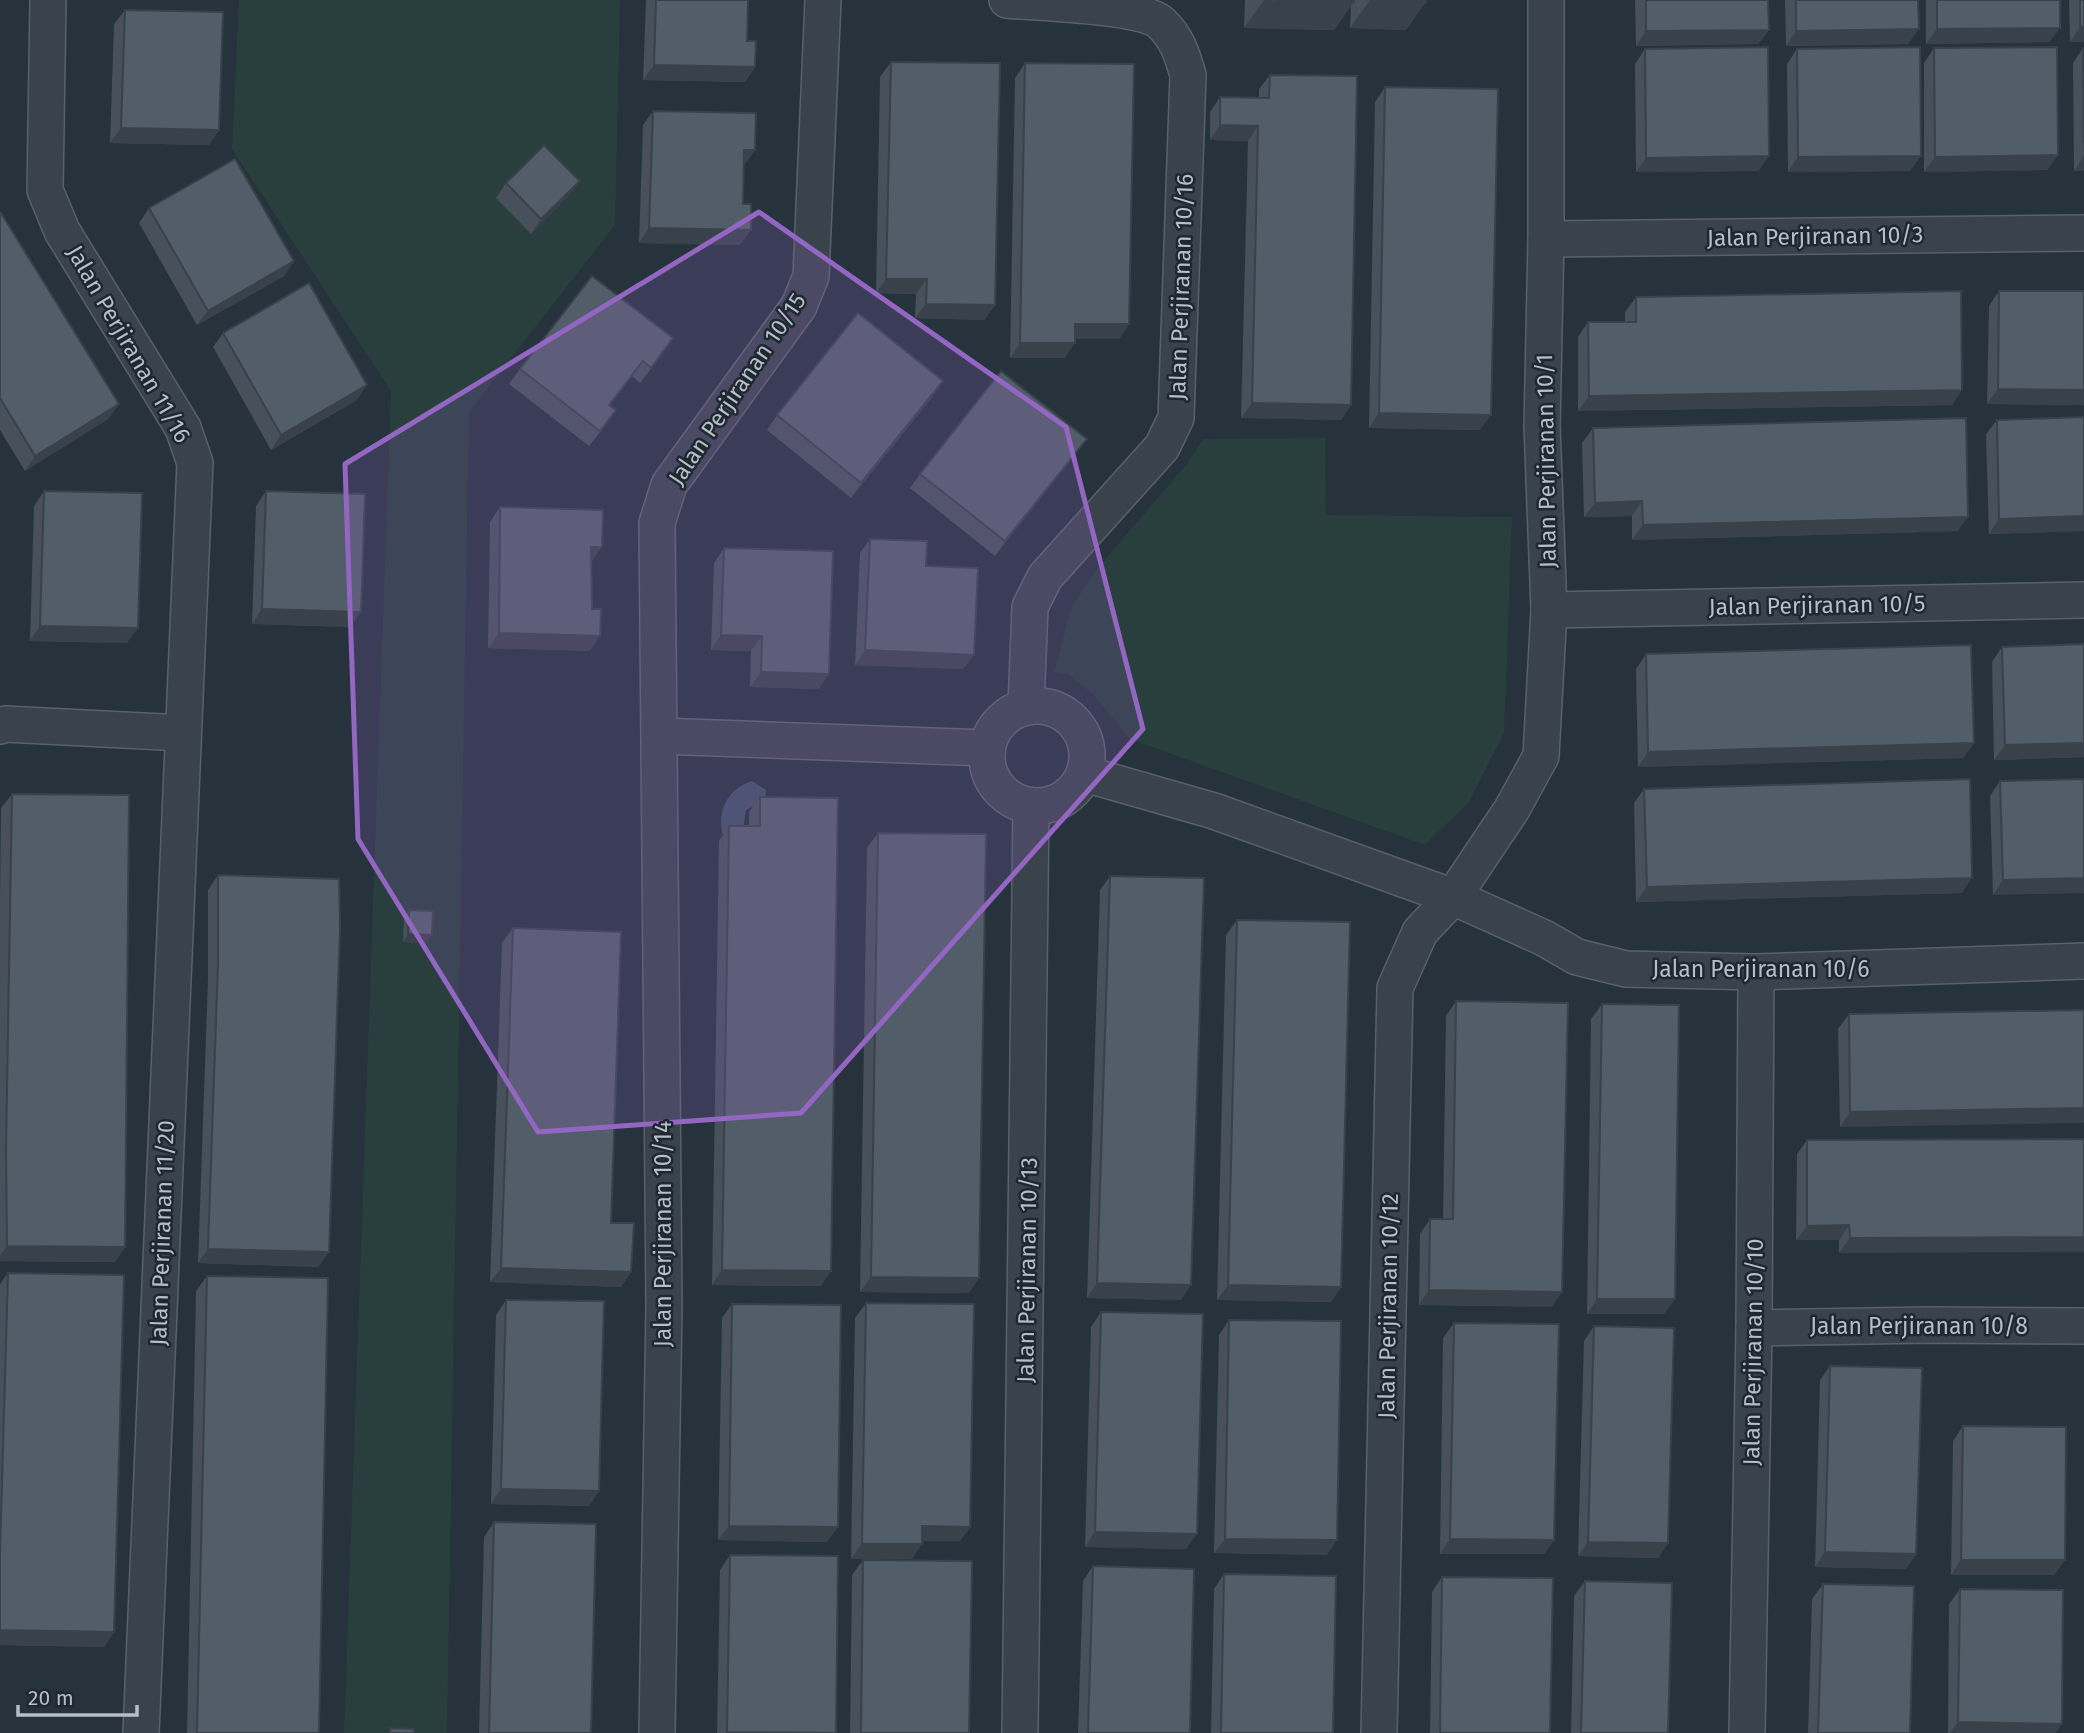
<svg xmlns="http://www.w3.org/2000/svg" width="2084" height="1733" font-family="'Fira Sans',sans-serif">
<rect width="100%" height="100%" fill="#26323c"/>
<g fill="#293f3e">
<polygon points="239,0 620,0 615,225 469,412 447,1733 344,1733 391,391 232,149"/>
<polygon points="1325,438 1326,515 1512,517 1504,733 1469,802 1425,845 1130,739 1092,693 1067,674 1054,672 1072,606 1097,569 1186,465 1203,439"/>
</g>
<path fill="#3d5163" d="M752,781L766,790L765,801L746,810L742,836H723C716,812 728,788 752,781Z"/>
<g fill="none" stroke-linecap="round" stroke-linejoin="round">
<defs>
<g id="street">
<polyline points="48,0 45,190 62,231 183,428 195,463 141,1733"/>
<path d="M1007,0C1039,3 1141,5 1161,23C1177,38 1182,54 1188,75L1176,418L1162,447L1045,577L1030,607L1026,706"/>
<polyline points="1546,239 2084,233"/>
<polyline points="1549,610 2084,600"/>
<circle cx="1037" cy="756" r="50"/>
<polyline points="0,726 5,724 183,733"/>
<polyline points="659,736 987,748"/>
<polyline points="1085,774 1214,811 1453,897 1544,938 1577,957 1626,969 1756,972 2084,961"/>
<polyline points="1754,1328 1927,1325 2084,1326"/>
<polyline points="657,1733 664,1304 657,523 669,485 799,306 811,276 823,0"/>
<polyline points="1020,1733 1031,806"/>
<polyline points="1379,1733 1395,988 1420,932 1453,897 1512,809 1541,756 1549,610 1542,426 1546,239 1546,0"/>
<polyline points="1747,1733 1754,1328 1756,972"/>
</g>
</defs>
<use href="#street" stroke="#58616a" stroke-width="38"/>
<use href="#street" stroke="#3a434c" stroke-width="35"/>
</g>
<g fill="#47505b">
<polygon points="646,0 749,0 748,1 747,41 755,67 745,82 643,80"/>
<polygon points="1245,0 1426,0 1406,30 1350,28 1351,5 1334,30 1244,28"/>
<polygon points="1635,0 1768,0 1769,30 1758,44 1636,46"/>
<polygon points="1785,0 1918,0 1908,44 1786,46"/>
<polygon points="1926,0 2060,0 2060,28 2049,42 1926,44"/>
<polygon points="2069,0 2084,0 2084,42 2070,42"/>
<polygon points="125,10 219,130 209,145 110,143 114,24"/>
<polygon points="1934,48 2058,155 2047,170 1924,172 1924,63"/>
<polygon points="2083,48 2084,171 2074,171 2073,63"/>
<polygon points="1645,49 1769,156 1758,171 1636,172 1635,64"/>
<polygon points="1797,49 1910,171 1788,172 1787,64"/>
<polygon points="891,62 995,305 984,320 915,318 916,294 876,293 880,77"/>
<polygon points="1025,63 1129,324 1119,339 1075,339 1065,358 1010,358 1015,78"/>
<polygon points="1270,75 1351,405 1341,420 1241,418 1248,141 1210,140 1210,112 1220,97 1259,98 1259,89"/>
<polygon points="1385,87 1480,430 1369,428 1375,102"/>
<polygon points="653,111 755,150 744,165 740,245 639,243 643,125"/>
<polygon points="506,183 569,195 531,234 496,198"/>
<polygon points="149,208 294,261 284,276 197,325 139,223"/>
<polygon points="0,213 119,404 108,419 25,471 0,430"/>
<polygon points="1999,291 2084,291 2084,405 1987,404 1989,306"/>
<polygon points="1636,297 1962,390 1952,405 1578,411 1578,337 1588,322 1625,322 1625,312"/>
<polygon points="223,333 357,400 271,450 213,347"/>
<polygon points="663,353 640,383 632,376 610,405 606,425 589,446 509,384 520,369"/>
<polygon points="933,396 851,498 767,430 777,415"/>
<polygon points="2084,417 2084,531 1989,534 1986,434 1997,420"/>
<polygon points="1593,428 1958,531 1632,540 1632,516 1584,517 1582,443"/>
<polygon points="1087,439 1076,453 995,556 910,488 920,474"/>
<polygon points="44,491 127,643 30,641 34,506"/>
<polygon points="266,491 350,627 252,624 256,506"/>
<polygon points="500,507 591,561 590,651 488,648 490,522"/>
<polygon points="870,539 926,566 974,655 963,669 855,665 860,553"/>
<polygon points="724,548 819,689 750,687 751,651 711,650 714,563"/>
<polygon points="2084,644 2084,757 1994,760 1992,662 2002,647"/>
<polygon points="1646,654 1974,743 1963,758 1638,767 1636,669"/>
<polygon points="2084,779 1993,895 1990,796 2000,781"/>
<polygon points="1644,789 1962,893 1636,902 1634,803"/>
<polygon points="12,794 125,1247 115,1262 0,1261 0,896 1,808"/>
<polygon points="760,797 821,1286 712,1285 719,841 729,826 749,826 749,812"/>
<polygon points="878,833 969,1293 860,1292 867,848"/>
<polygon points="218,875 329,1252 318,1267 198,1263 208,978 208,890"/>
<polygon points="1110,876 1181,1300 1087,1298 1100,890"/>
<polygon points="409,910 427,943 403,942 404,918"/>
<polygon points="1237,920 1341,1287 1331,1302 1217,1300 1226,935"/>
<polygon points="513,928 611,1223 631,1272 621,1287 490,1282 502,943"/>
<polygon points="1456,1001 1552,1307 1419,1305 1420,1234 1430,1219 1443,1219 1446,1016"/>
<polygon points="1602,1004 1664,1314 1587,1314 1591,1019"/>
<polygon points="2084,1010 1840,1127 1838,1029 1849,1014"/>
<polygon points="2084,1139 1839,1253 1839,1240 1796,1240 1797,1154 1807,1140"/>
<polygon points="8,1273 114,1632 104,1647 0,1645 0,1284"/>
<polygon points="207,1276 319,1733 187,1733 196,1291"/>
<polygon points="506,1300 599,1491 589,1506 491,1504 496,1315"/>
<polygon points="866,1303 970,1527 960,1541 922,1541 912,1559 851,1559 855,1318"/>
<polygon points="732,1304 827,1542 718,1540 722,1318"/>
<polygon points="1101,1312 1186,1549 1085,1547 1091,1327"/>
<polygon points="1229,1320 1327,1555 1214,1553 1219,1335"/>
<polygon points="1454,1323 1554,1540 1544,1554 1440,1554 1443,1338"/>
<polygon points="1594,1326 1668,1543 1658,1558 1578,1556 1584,1341"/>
<polygon points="1830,1366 1916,1554 1906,1569 1815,1567 1820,1380"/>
<polygon points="1963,1426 2065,1560 2054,1575 1951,1575 1953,1441"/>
<polygon points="494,1522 591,1733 479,1733 484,1537"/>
<polygon points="730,1555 836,1733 717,1733 720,1570"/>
<polygon points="863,1560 969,1733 850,1733 852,1575"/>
<polygon points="1093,1566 1190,1733 1078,1733 1083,1581"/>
<polygon points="1224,1574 1333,1733 1211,1733 1214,1589"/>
<polygon points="1442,1577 1550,1733 1430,1733 1432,1592"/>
<polygon points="1585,1581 1668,1733 1571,1733 1574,1596"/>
<polygon points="1823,1584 1910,1733 1808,1733 1812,1599"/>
<polygon points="1960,1589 2062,1724 2055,1733 1948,1733 1949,1604"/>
</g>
<g fill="#39414a">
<polygon points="1264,0 1354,2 1334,30 1244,28"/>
<polygon points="1370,0 1426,2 1406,30 1350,28"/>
<polygon points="2080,27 2084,27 2084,42 2070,42"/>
<polygon points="2060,28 2049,42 1926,44 1937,29"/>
<polygon points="1919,29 1908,44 1786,46 1796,31"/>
<polygon points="1769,30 1758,44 1636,46 1646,31"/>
<polygon points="654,65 755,67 745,82 643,80"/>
<polygon points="1220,125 1258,126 1248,141 1210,140"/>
<polygon points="121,128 219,130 209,145 110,143"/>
<polygon points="744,150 755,150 744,165 733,164"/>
<polygon points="2058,155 2047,170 1924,172 1935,157"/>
<polygon points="1769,156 1758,171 1636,172 1646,158"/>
<polygon points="1921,156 1910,171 1788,172 1798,157"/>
<polygon points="2084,156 2084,171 2074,171"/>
<polygon points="580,181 569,195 531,234 541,219"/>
<polygon points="649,228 751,230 740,245 639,243"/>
<polygon points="294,261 284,276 197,325 208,311"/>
<polygon points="886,279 927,279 916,294 876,293"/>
<polygon points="926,304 995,305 984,320 915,318"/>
<polygon points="1075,324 1129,324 1119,339 1065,339"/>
<polygon points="1020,343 1075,343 1065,358 1010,358"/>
<polygon points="943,381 933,396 851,498 861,483"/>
<polygon points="367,385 357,400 271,450 281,435"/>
<polygon points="1998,389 2084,390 2084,405 1987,404"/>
<polygon points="1962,390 1952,405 1578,411 1589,396"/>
<polygon points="1252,403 1351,405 1341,420 1241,418"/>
<polygon points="119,404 108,419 25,471 35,456"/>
<polygon points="1379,413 1491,415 1480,430 1369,428"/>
<polygon points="1087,439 1076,453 995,556 1005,541"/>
<polygon points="1642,501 1632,516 1584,517 1595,503"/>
<polygon points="2084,516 2084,531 1989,534 1999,519"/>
<polygon points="1968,517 1958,531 1632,540 1643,525"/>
<polygon points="591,547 602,547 592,561"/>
<polygon points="262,609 361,612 350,627 252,624"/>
<polygon points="40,626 138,628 127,643 30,641"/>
<polygon points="499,633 600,636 590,651 488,648"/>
<polygon points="721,635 762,636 751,651 711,650"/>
<polygon points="865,650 974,655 963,669 855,665"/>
<polygon points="761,672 829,674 819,689 750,687"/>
<polygon points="1974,743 1963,758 1638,767 1648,752"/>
<polygon points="2084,743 2084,757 1994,760 2005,745"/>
<polygon points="1972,878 1962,893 1636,902 1647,887"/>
<polygon points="2084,878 2084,893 1993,895 2003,880"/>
<polygon points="408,934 432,935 427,943 403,942"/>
<polygon points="2084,1108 2084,1123 1840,1127 1850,1112"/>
<polygon points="1849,1225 1839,1240 1796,1240 1807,1226"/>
<polygon points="2084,1237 2084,1252 1839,1253 1850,1238"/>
<polygon points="7,1246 125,1247 115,1262 0,1261 0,1256"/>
<polygon points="208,1249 329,1252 318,1267 198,1263"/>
<polygon points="501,1268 631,1272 621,1287 490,1282"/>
<polygon points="722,1270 831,1271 821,1286 712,1285"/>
<polygon points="871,1277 979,1278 969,1293 860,1292"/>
<polygon points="1097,1283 1191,1285 1181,1300 1087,1298"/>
<polygon points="1228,1285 1341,1287 1331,1302 1217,1300"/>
<polygon points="1429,1290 1562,1292 1552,1307 1419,1305"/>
<polygon points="1597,1299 1675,1299 1664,1314 1587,1314"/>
<polygon points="501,1489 599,1491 589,1506 491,1504"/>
<polygon points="729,1526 838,1527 827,1542 718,1540"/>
<polygon points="922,1526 970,1527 960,1541 912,1541"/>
<polygon points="1095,1532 1197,1534 1186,1549 1085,1547"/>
<polygon points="1225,1539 1337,1540 1327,1555 1214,1553"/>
<polygon points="1450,1539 1554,1540 1544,1554 1440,1554"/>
<polygon points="1588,1542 1668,1543 1658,1558 1578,1556"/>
<polygon points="862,1544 922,1544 912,1559 851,1559"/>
<polygon points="1825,1552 1916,1554 1906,1569 1815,1567"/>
<polygon points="1961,1560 2065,1560 2054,1575 1951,1575"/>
<polygon points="0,1630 114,1632 104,1647 0,1645"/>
<polygon points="1958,1722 2062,1724 2055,1733 1950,1733"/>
</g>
<g fill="#525d6a" stroke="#39414a" stroke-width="2">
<polygon points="656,0 748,0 747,41 756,41 755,67 654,65"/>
<polygon points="1277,0 1354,0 1354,2"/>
<polygon points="1374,0 1426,0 1426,2"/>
<polygon points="1646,0 1768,0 1769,30 1646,31"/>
<polygon points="1796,0 1918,0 1919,29 1796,31"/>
<polygon points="1937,0 2060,0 2060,28 1937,29"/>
<rect x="2080" y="0" width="4" height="27"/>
<polygon points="125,10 223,12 219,130 121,128"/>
<polygon points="1768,47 1769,156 1646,158 1645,49"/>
<polygon points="1920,47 1921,156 1798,157 1797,49"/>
<polygon points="2057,47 2058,155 1935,157 1934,48"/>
<polygon points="2083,48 2084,48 2084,142"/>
<polygon points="891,62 1000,63 995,305 926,304 927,279 886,279"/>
<polygon points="1025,63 1134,64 1129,324 1075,324 1075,343 1020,343"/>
<polygon points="1270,75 1357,76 1351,405 1252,403 1258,126 1220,125 1220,97 1269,98"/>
<polygon points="1385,87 1498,89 1491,415 1379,413"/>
<polygon points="653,111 756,113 755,150 744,150 743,204 751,204 751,230 649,228"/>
<polygon points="544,145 580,181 541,219 506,183"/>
<polygon points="235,159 294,261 208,311 149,208"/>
<polygon points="0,213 1,213 119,404 35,456 0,398"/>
<polygon points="592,276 673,338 651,368 643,361 609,405 616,410 600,431 520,369"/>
<polygon points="309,283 367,385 281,435 223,333"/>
<polygon points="1961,291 1962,390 1589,396 1588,322 1636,322 1636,297"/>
<polygon points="1999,291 2084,291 2084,390 1998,389"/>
<polygon points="858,313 943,381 861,483 777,415"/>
<polygon points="1001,371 1087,439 1005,541 920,474"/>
<polygon points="2084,417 2084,516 1999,519 1997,420"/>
<polygon points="1966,418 1968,517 1643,525 1642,501 1595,503 1593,428"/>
<polygon points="44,491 142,493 138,628 40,626"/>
<polygon points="266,491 365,494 361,612 262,609"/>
<polygon points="500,507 603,510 602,547 591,547 592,609 601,609 600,636 499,633"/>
<polygon points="870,539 927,541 926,566 978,568 974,655 865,650"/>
<polygon points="724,548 833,551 829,674 761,672 762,636 721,635"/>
<polygon points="2084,644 2084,743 2005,745 2002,647"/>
<polygon points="1971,645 1974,743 1648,752 1646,654"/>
<polygon points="1970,779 1972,878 1647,887 1644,789"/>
<polygon points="2084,779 2084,878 2003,880 2000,781"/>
<polygon points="12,794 129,795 125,1247 7,1246 6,1149"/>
<polygon points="760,797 838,798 831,1271 722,1270 729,826 760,826"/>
<polygon points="878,833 986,834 979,1278 871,1277"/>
<polygon points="218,875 339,879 340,927 329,1252 208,1249 218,963"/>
<polygon points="1110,876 1204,878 1191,1285 1097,1283"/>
<polygon points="409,910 433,911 432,935 408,934"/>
<polygon points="1237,920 1350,922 1341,1287 1228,1285"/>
<polygon points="513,928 621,932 611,1223 634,1223 631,1272 501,1268"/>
<polygon points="1456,1001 1568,1003 1562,1292 1429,1290 1430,1219 1453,1219"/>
<polygon points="1602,1004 1679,1005 1675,1299 1597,1299"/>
<polygon points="2084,1010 2084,1108 1850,1112 1849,1014"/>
<polygon points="2084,1139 2084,1237 1850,1238 1849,1225 1807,1226 1807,1140"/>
<polygon points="8,1273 124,1275 114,1632 0,1630 0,1553"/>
<polygon points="207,1276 328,1278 319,1733 197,1733"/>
<polygon points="506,1300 604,1301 599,1491 501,1489"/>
<polygon points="866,1303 974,1304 970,1527 922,1526 922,1544 862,1544"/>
<polygon points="732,1304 841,1305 838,1527 729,1526"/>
<polygon points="1101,1312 1203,1314 1197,1534 1095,1532"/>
<polygon points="1229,1320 1341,1321 1337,1540 1225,1539"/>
<polygon points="1454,1323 1559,1324 1554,1540 1450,1539"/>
<polygon points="1594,1326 1674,1328 1668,1543 1588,1542"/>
<polygon points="1830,1366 1922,1368 1916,1554 1825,1552"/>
<polygon points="1963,1426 2066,1427 2065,1560 1961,1560"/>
<polygon points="494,1522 596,1524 591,1733 489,1733"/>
<polygon points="730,1555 838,1556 836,1733 727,1732"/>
<polygon points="863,1560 972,1561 969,1733 861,1733"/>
<polygon points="1093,1566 1194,1569 1190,1733 1088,1733"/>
<polygon points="1224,1574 1336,1576 1333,1733 1221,1733"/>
<polygon points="1442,1577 1553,1578 1550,1733 1440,1733"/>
<polygon points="1585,1581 1672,1583 1668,1733 1581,1733"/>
<polygon points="1823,1584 1914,1586 1910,1733 1818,1733"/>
<polygon points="1960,1589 2063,1590 2062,1724 1958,1722"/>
<polygon points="390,1728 414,1729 414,1733 390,1733"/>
</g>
<path fill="#9366c2" fill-opacity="0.2" stroke="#9366c2" stroke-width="5" stroke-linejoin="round" d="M759,212L1066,427L1143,729L801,1113L538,1132L358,839L345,464Z"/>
<g text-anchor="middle" stroke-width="5" stroke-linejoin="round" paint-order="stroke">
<g font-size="23" fill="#b6bec7" stroke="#1f2831">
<text transform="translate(1815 236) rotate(-1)" y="8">Jalan Perjiranan 10/3</text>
<text transform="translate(1181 287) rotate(-88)" y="8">Jalan Perjiranan 10/16</text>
<text transform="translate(129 344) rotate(60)" y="8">Jalan Perjiranan 11/16</text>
<text transform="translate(737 389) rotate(-56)" y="8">Jalan Perjiranan 10/15</text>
<text transform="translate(1546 461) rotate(-91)" y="8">Jalan Perjiranan 10/1</text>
<text transform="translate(1817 605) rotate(-1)" y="8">Jalan Perjiranan 10/5</text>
<text x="1761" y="977">Jalan Perjiranan 10/6</text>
<text transform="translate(162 1233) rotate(-88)" y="8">Jalan Perjiranan 11/20</text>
<text transform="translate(663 1234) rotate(-90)" y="8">Jalan Perjiranan 10/14</text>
<text transform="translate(1027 1270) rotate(-89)" y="8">Jalan Perjiranan 10/13</text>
<text transform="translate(1388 1306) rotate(-89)" y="8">Jalan Perjiranan 10/12</text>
<text x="1919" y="1334">Jalan Perjiranan 10/8</text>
<text transform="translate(1753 1352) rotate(-89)" y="8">Jalan Perjiranan 10/10</text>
</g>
</g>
<path d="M18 1705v10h119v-10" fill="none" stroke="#b6bec7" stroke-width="3.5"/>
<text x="28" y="1705" font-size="21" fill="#b6bec7" stroke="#1f2831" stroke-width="5" paint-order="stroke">20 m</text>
</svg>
